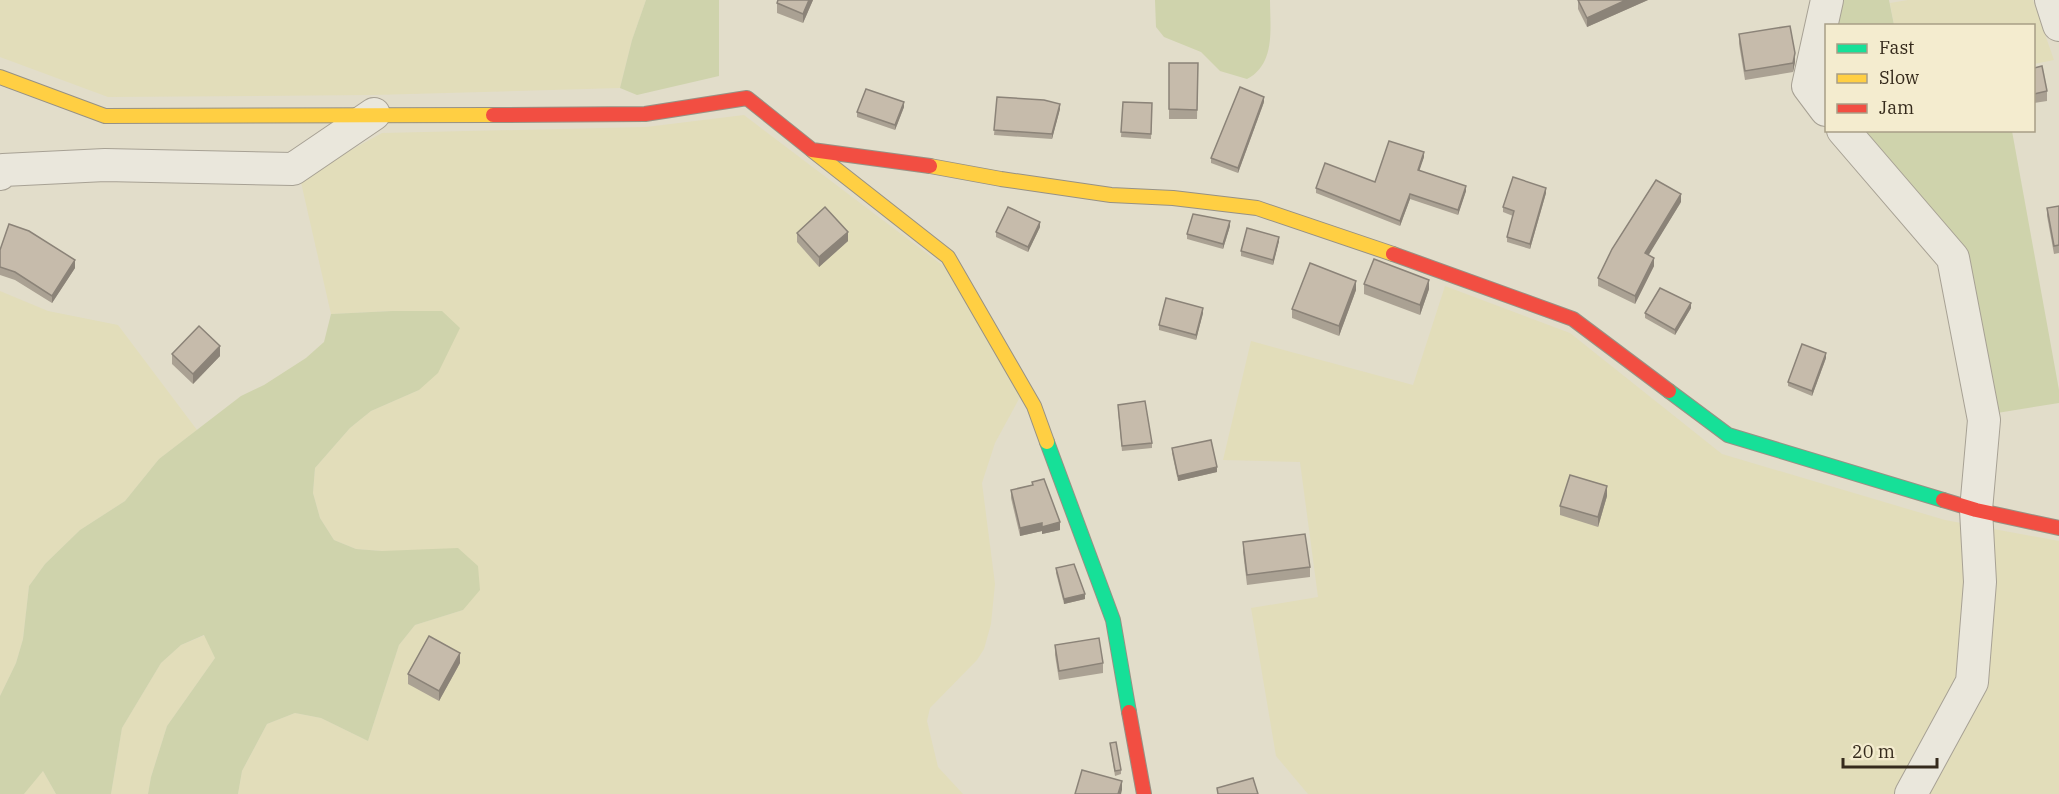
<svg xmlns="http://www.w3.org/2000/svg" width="2059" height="794" font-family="'IBM Plex Serif',serif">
<rect width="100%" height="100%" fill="#e2ddca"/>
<g fill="#e2ddba">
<polygon points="0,0 646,0 632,40 620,88 374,95 108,97 0,57"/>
<polygon points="1908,0 2033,0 2054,60 2034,64 2034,26 1894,25 1890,3"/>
<polygon points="744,115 958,277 1020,397 995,443 982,483 995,584 991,624 984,649 977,660 930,708 927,721 938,767 963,794 238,794 242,771 267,724 295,713 321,718 368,741 399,645 415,625 463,610 382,551 356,549 334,540 320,518 313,493 315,468 350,428 371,411 419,390 392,311 331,314 300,178 382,133 646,127"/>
<polygon points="1445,286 1570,333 1722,454 1945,520 2059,541 2059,794 1308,794 1276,756 1251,608 1318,597 1300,462 1223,460 1251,341 1413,385"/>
<polygon points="0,291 48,311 118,325 197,430 159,459 125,501 80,530 45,564 29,586 23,639 16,663 0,696"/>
<polygon points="205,635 215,658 167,726 151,777 148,794 111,794 122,728 161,663 181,645"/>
<polygon points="43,771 56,794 24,794 26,790"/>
</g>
<g fill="#cfd3ac">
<polygon points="646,0 719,0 719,76 637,95 620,88 632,40"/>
<path d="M1155,0H1270C1270,28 1276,64 1247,79L1220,71L1201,52L1164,37L1156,27Z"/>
<polygon points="1844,0 1889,0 1894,25 1837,26"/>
<polygon points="1853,131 2012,131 2059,390 2059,403 1991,414 1960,255"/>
<polygon points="392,311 442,311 460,328 438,373 419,390 371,411 350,428 315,468 313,493 320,518 334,540 356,549 382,551 458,548 478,566 480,590 463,610 415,625 399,645 368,741 321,718 295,713 267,724 242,771 238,794 148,794 151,777 167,726 215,658 204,635 181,645 161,663 122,728 111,794 56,794 43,771 24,794 0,794 0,696 16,663 23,639 29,586 45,564 80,530 125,501 159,459 241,396 264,385 306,358 324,342 331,314"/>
</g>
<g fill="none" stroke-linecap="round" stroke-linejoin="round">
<defs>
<g id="street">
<polyline points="2051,0 2059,25"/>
<polyline points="1826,110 1808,86 1827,0"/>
<polyline points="1843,130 1953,258 1984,420 1976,510 1980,582 1972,682 1911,794"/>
<polyline points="0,174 3,170 105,165 293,169 374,114"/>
</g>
<g id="fast">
<polyline points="1669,391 1728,435 1943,500"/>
<polyline points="1047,442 1113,620 1129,712"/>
</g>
<g id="slow">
<polyline points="0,77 105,116 493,115"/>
<polyline points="813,151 948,257 1034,406 1047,442"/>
<polyline points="930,166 1001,179 1111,195 1173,198 1257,208 1393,254"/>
</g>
<g id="jam">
<polyline points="493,115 645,114 747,98 812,150 930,166"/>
<polyline points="1393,254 1573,319 1669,391"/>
<polyline points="1943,500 1976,510 2059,528"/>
<polyline points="1129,712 1144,794"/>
</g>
</defs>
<use href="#street" stroke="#a7a194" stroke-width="34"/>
<use href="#fast" stroke="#979184" stroke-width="16"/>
<use href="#slow" stroke="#979184" stroke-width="16"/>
<use href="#jam" stroke="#979184" stroke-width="16"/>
<use href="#street" stroke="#eae7dc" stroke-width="32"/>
<use href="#fast" stroke="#16e098" stroke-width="14"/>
<use href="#slow" stroke="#ffcf43" stroke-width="14"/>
<use href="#jam" stroke="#f24e42" stroke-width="14"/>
</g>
<g fill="#aaa193">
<polygon points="778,0 813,0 803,23 777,13 777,3"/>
<polygon points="1578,0 1648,0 1587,27 1578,9"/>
<polygon points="1739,34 1795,62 1793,72 1745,80 1739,44"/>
<polygon points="1169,63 1198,63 1197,119 1169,119"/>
<polygon points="2034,68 2047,91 2047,101 2034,103"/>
<polygon points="997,97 1060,109 1052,139 994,135"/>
<polygon points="1123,102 1152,103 1151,139 1121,137"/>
<polygon points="1264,102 1238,173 1211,163 1211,158"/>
<polygon points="904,107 895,130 857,117 857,112"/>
<polygon points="1424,157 1419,170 1466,191 1458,215 1410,199 1400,226 1316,193 1316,188 1375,182"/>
<polygon points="1546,193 1530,249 1507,242 1507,237 1513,216 1503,212 1503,207"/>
<polygon points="1681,202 1648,255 1654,266 1635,304 1598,286 1598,278"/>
<polygon points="2059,206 2059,253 2054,254 2047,216 2047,208"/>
<polygon points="1230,226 1223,249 1187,239 1187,234"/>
<polygon points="1040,227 1028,252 996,237 996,232"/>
<polygon points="797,233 848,241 819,267 797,242"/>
<polygon points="1279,241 1273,265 1241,256 1241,251"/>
<polygon points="0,250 75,268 52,303 15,280 0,275"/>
<polygon points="1364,284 1429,289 1420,315 1364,294"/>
<polygon points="1356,290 1339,336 1292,318 1292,309"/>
<polygon points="1691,308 1675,335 1645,318 1645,313"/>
<polygon points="1203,313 1196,340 1159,330 1159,325"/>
<polygon points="172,354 220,356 193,384 172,364"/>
<polygon points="1826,358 1812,396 1788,386 1788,382"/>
<polygon points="1118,410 1152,443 1152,448 1122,451"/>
<polygon points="1172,448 1217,472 1178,481 1172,453"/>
<polygon points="1032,482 1060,530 1042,534 1042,531 1020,536 1011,498 1011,490 1032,485"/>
<polygon points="1607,496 1598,527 1560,515 1560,506"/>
<polygon points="1243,542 1310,567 1310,577 1247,585 1243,552"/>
<polygon points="1056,568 1085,599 1064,604 1056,573"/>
<polygon points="1055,645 1103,663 1103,673 1059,680 1055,655"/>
<polygon points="460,663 439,701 408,684 408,674"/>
<polygon points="1110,743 1121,770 1121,774 1115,776"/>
</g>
<g fill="#8b8378">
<polygon points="809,0 813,0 803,23 803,14"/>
<polygon points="1626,0 1648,0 1587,27 1587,18"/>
<polygon points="1795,53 1795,62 1793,72 1793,63"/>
<polygon points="1264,97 1264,102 1238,173 1238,168"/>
<polygon points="904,102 904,107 895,130 895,125"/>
<polygon points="1060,104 1060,109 1052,139 1052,134"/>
<polygon points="1424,152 1424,157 1418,175 1418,170"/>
<polygon points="1466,186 1466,191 1458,215 1458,210"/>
<polygon points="1546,188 1546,193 1530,249 1530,244"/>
<polygon points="1410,194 1410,199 1400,226 1400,221"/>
<polygon points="1681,194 1681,202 1645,261 1645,253"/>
<polygon points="1230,221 1230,226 1223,249 1223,244"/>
<polygon points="1040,222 1040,227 1028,252 1028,247"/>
<polygon points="848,232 848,241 819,267 819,257"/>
<polygon points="1279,237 1279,241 1273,265 1273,260"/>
<polygon points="1654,258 1654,266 1635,304 1635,296"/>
<polygon points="75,260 75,268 52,303 52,296"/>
<polygon points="1429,280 1429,289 1420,315 1420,305"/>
<polygon points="1356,281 1356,290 1339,336 1339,326"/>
<polygon points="1691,303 1691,308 1675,335 1675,330"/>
<polygon points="1203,308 1203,313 1196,340 1196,335"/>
<polygon points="220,346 220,356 193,384 193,374"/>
<polygon points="1826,353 1826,358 1812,396 1812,391"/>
<polygon points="1217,467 1217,472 1178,481 1178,476"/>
<polygon points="1607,486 1607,496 1598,527 1598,517"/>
<polygon points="1060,522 1060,530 1042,534 1042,527"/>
<polygon points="1042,523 1042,531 1020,536 1020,528"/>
<polygon points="1085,594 1085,599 1064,604 1064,599"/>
<polygon points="460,653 460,663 439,701 439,691"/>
<polygon points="1122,781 1122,790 1121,794 1118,794"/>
</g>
<g fill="#c6bbab" stroke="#8b8378" stroke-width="1.5">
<polygon points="778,0 809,0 803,14 777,3"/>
<polygon points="1578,0 1626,0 1587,18"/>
<polygon points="1790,26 1795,53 1793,63 1745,71 1739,34"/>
<polygon points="1169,63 1198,63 1197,110 1169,109"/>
<polygon points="2042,66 2047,91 2034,94 2034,68"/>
<polygon points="1240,87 1264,97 1238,168 1211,158"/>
<polygon points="866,89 904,102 895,125 857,112"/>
<polygon points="997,97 1044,100 1060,104 1052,134 994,130"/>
<polygon points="1123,102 1152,103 1151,134 1121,132"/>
<polygon points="1389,141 1424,152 1418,170 1466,186 1458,210 1410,194 1400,221 1316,188 1325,163 1375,182"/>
<polygon points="1513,177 1546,188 1530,244 1507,237 1514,211 1503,207"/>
<polygon points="1656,180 1681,194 1645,253 1654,258 1635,296 1598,278 1612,249"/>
<polygon points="2059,206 2059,245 2054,246 2047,208"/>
<polygon points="825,207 848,232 819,257 797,233"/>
<polygon points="1008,207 1040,222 1028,247 996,232"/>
<polygon points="1193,214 1230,221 1223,244 1187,234"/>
<polygon points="9,224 29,231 75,260 52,296 15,272 0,267 0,250"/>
<polygon points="1247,228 1279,237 1273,260 1241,251"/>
<polygon points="1374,259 1429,280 1420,305 1364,284"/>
<polygon points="1310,263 1356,281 1339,326 1292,309"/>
<polygon points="1660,288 1691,303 1675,330 1645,313"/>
<polygon points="1166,298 1203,308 1196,335 1159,325"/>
<polygon points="199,326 220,346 193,374 172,354"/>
<polygon points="1802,344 1826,353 1812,391 1788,382"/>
<polygon points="1145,401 1152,443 1122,446 1118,405"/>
<polygon points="1211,440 1217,467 1178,476 1172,448"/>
<polygon points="1570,475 1607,486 1598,517 1560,506"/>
<polygon points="1044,479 1060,522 1042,527 1042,523 1020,528 1011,490 1033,485 1032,482"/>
<polygon points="1305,534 1310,567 1247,575 1243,542"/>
<polygon points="1074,564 1085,594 1064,599 1056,568"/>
<polygon points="429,636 460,653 439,691 408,674"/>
<polygon points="1099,638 1103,663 1059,671 1055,645"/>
<polygon points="1116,742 1121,770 1115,771 1110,743"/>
<polygon points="1082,770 1122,781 1118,794 1075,794"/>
<polygon points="1253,778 1258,794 1218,794 1217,788"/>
</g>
<rect x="1825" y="24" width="210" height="108" fill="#f4eccf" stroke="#a89e87" stroke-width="1.5"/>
<rect x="1837" y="44" width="30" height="9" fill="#16e098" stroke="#a89e87" stroke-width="1.5"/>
<text x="1879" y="54" font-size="18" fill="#352a1c">Fast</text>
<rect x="1837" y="74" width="30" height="9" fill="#ffcf43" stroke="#a89e87" stroke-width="1.5"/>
<text x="1879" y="84" font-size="18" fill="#352a1c">Slow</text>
<rect x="1837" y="104" width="30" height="9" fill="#f24e42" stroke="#a89e87" stroke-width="1.5"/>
<text x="1879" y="114" font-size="18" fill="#352a1c">Jam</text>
<path d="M1843 758v9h94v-9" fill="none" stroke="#352a1c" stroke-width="3"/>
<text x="1852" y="758" font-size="18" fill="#352a1c" stroke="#f4eccf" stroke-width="4.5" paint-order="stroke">20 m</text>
</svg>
